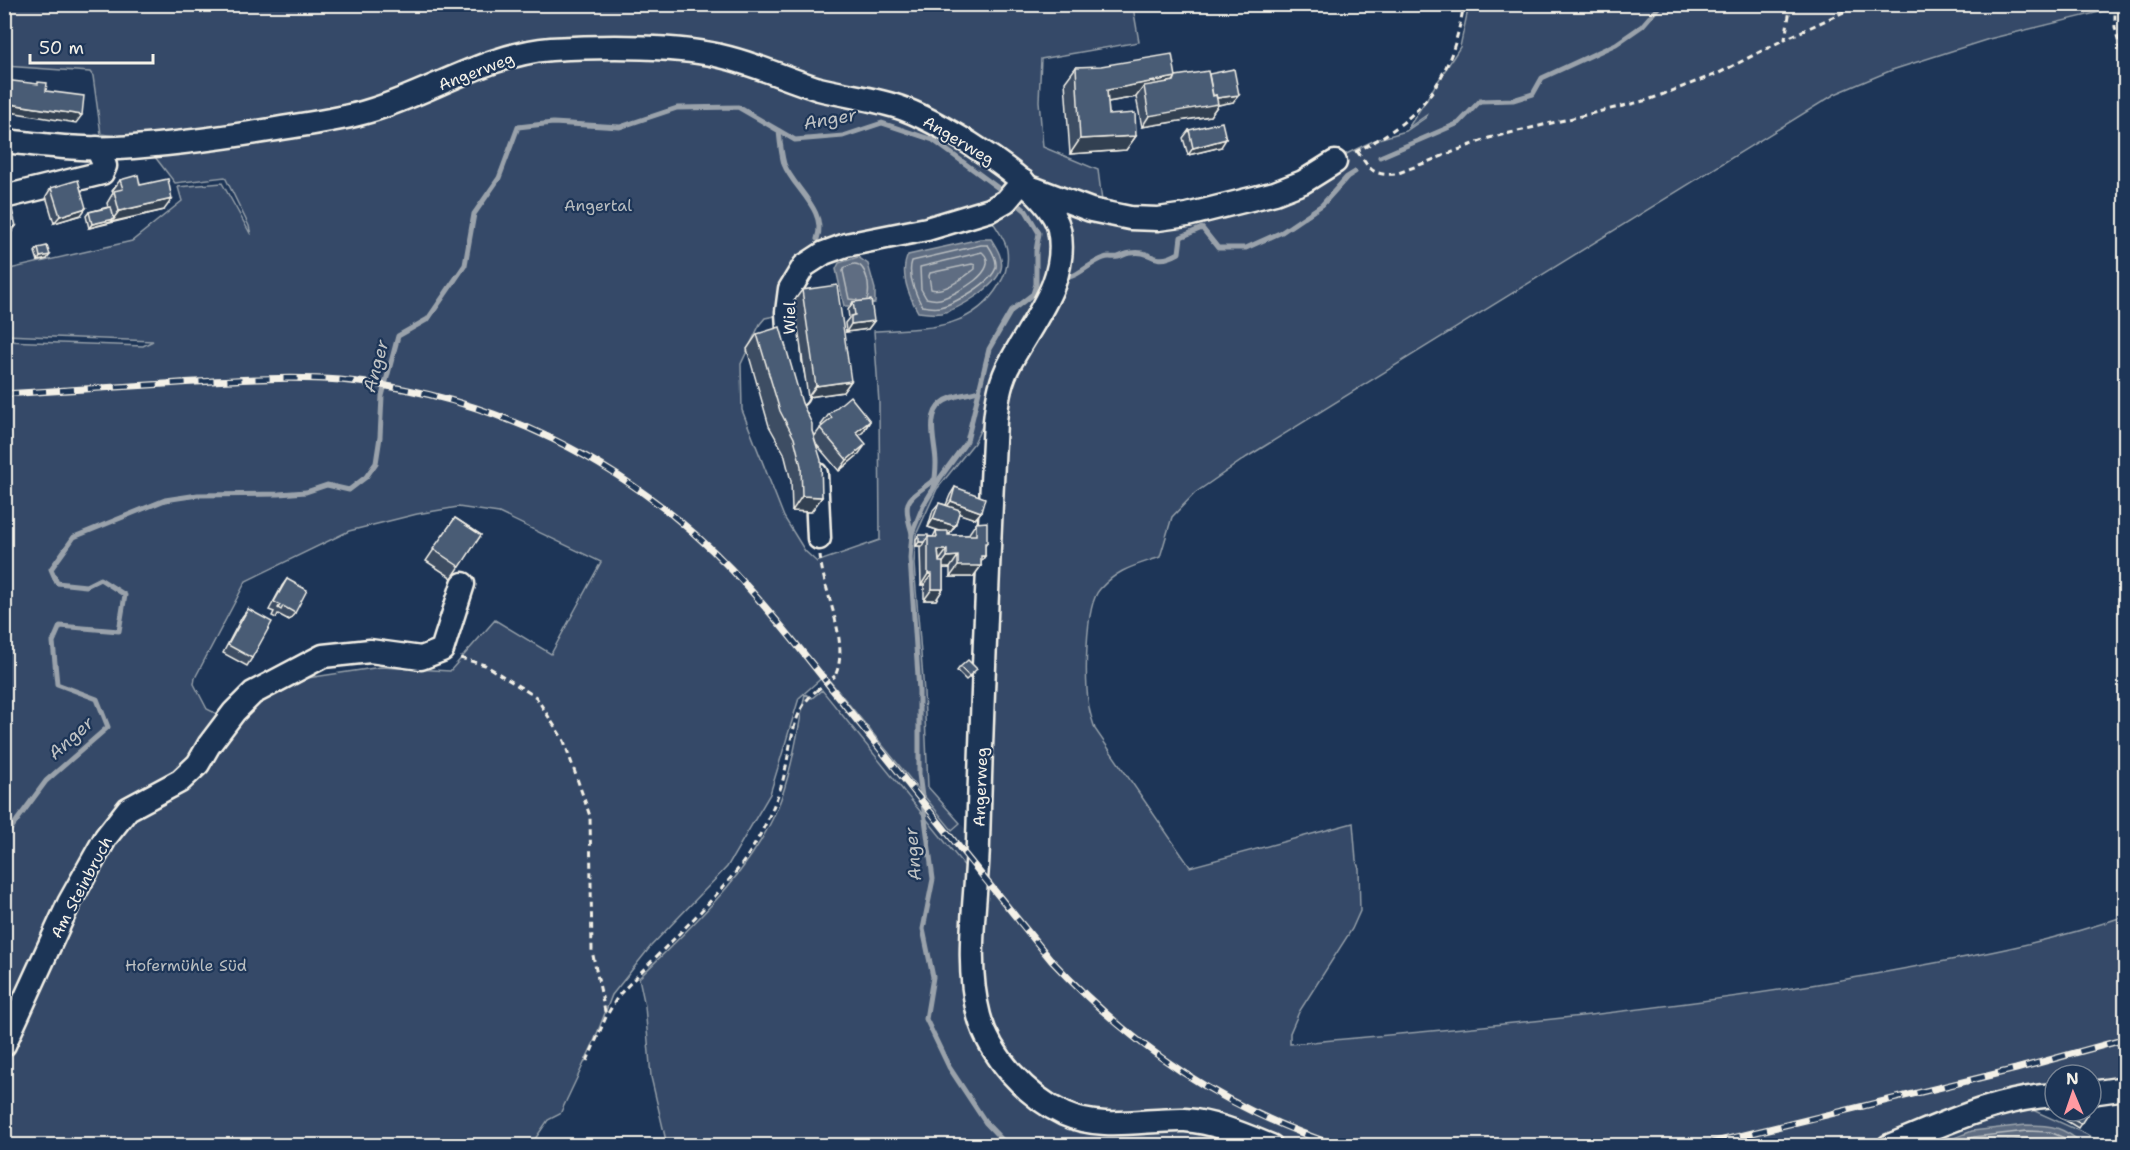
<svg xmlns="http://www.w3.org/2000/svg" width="2130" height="1150" font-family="'Shantell Sans',sans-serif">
<rect width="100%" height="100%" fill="#1d3557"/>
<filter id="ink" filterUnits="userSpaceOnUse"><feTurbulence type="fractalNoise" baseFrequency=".0167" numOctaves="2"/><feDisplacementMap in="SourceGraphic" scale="12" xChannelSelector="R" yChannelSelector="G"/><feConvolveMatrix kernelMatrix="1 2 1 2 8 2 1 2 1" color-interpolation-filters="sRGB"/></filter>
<g filter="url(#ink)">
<polygon fill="#2a4060" points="768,620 825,675 951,830 960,823 967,831 962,842 1055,954 1047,964 915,805"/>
<path fill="#354a67" stroke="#949ea8" stroke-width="1.5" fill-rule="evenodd" d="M5,5H1137L1133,7L1139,42L1041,59L1039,101L1043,147L1098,170L1103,209L1187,213L1332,161L1375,140L1406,131L1425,118L1428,114L1408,128L1460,47L1469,5H2109L2108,10L1989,39L1892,70L1835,94L1247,457L1195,493L1172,517L1160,557C1135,566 1119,568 1100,589C1084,606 1085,683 1089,707C1090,714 1093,722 1095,729L1190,867L1353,823L1356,860L1359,869L1360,911L1352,929L1299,1012L1290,1033V1044C1493,1026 1696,1008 1897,970C1974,956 2051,942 2125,916V1085L2091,1089V1075H2055V1091L2028,1108L2086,1134L2104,1145H667L651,1077L645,1006L639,978C690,927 748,877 777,809C791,776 798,730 805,694L812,698L822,690L975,879L985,420L974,443L937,489L916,535L914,564L924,692L928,787L960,823L952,830L825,675L799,698L770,794L727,867L651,946L612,995L593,1044L560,1114L548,1120L531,1145H5V341L143,346L153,341L5,335V270L132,241L182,201L178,187L222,183L251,235L249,226L225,177L175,183L142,140L101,134L93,76L90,72L5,66ZM990,217C995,227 1006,239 1007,250C1009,264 1006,274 999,285C971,332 923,328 874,331L879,403L880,540L817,562L805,551L784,517L742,410L741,364L760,324L765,318L790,313L800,279L824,256ZM458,507L499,513L601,562L551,654L495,620L450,671L381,667L287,681L231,721L207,709L194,684L195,678L246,581L349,531L417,514Z"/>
<g fill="#5e6d82" stroke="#9aa2ab" stroke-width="1.5">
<path d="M980,239H991C996,247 1004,259 1001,269C996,287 959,309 942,313C935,314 925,313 918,312C909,296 899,273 908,255Z"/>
<polygon points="858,257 868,264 875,289 875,303 862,306 844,306 836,269 839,263"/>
<path d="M2026,1125C2053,1125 2063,1127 2084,1145H1937L1972,1131Z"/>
</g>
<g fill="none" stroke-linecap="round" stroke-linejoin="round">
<g stroke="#b8bcbf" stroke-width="1.5">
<path d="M981,245H988C992,251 997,260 996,267C993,282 954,304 940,307C935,308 927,307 922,306C915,293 907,275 912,261Z"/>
<path d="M982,252C1003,270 955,295 940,299C936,300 930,299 926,298L921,289L920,267Z"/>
<path d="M972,264L975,265V269C964,277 945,293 931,289L929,276L930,273Z"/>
<path d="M857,300L849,299L843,271L844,268C845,267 853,264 854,264C867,263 871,291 867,299"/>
<polyline points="1952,1146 1974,1137 2027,1131 2050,1132 2069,1140 2075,1146"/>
<polyline points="1972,1146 2027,1139 2048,1139 2063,1146"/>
</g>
<g stroke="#9aa2ab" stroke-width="5">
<path d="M779,131C780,141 781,153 784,164C793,188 828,211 817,239"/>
<polyline points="1380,157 1459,123 1480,101 1513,100 1533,94 1542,78 1616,44 1642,26 1661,4"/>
<path d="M1062,278C1078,278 1089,263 1104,258C1108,256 1113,258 1118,257C1122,256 1126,253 1131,253C1154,249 1152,268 1179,253L1181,237L1202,228L1218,248H1246L1282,232L1322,205L1347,177L1355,172"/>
<path d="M934,487C935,479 936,470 936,463C936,445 925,416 942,403C951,395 967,395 978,391"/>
<path d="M912,533C901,498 908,500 935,479"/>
<polyline points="4,838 46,781 108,727 97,699 57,684 53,642 60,626 119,631 125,595 100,579 86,586 57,583 51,569 74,537 165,500 198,495 279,494 306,492 327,485 349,490 366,477 376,463 380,437 382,396 398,336 428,319 465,265 474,214 499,178 518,127 553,123 620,127 677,108 738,107 795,140 843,136 882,123 933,140 1005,193"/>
<polyline points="1008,1146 986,1123 949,1067 926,1019 933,977 923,929 933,879 919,774 919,691 910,558 912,533 923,506 940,478 967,441 989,349 1011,311 1033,294 1036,284 1036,251 1039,233 1026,211 1014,201"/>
</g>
<defs>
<g id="minor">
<path d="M4,141C42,145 80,150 118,148C169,145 220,138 270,130C303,124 337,121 369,111C430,93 487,54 551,49C603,46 660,45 711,54C749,61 783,78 819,89C847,96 877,99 904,109C944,124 1049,186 1059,229C1070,283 1029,324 1007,369C999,386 997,403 995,421C988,561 982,701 978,842C977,899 964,959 979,1016C990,1056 1026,1096 1064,1114C1102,1131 1145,1119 1185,1120C1215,1122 1244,1135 1271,1146"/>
<polyline points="1035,189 1091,210 1130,218 1158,219 1187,215 1275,193 1303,182 1335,162"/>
<polyline points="4,197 102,173 105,166 97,148"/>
<polyline points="797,395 790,362 787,312 790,289 804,266 824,253 846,245 927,229 990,210 1006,201 1023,181"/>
<polyline points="816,474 819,538"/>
<polyline points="4,1045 69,903 106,837 128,809 180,781 198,764 209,745 234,712 253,693 323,656 370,651 421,658 442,650 463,584"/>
<polyline points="2091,1093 2126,1088"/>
<path d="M1889,1146C1944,1124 1994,1099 2055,1095"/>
</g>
</defs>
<use href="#minor" stroke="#f4f1e8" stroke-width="27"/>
<g stroke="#f4f1e8" stroke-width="3" stroke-dasharray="6 4.5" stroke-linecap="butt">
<polyline points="1791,4 1785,39 1861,4"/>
<polyline points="2115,4 2115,27 2126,73"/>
<path d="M1357,151C1370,169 1372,176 1396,174L1489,138L1648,100L1719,73L1785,39"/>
<path d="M1355,152C1424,118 1451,80 1464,4"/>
<path d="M820,555C823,593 851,642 835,676"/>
<polyline points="460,658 485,665 536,697 564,741 590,816 592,951 606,1016"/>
<path d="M587,1061L606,1017L618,996C658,953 702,914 738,869C755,848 770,817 779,792C792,759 787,714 816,691"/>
</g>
<use href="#minor" stroke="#1d3557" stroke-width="22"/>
<defs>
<g id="rail">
<path d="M4,394C63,390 121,387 179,383C232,380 286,376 340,380C489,393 629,462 732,570C778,619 818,672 860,724C923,803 987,882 1051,960C1133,1048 1223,1108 1338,1146"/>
<polyline points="1699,1146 2016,1069 2126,1039"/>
</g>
</defs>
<use href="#rail" stroke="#f4f1e8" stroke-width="7"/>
<use href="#rail" stroke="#1d3557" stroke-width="4.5" stroke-dasharray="14" stroke-linecap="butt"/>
<polyline stroke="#f4f1e8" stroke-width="3" stroke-dasharray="6 4.5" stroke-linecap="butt" points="816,691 835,676"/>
</g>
<g fill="#3e4e64" stroke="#f4f1e8" stroke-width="1.5">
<polygon points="1076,67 1176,76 1209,74 1233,102 1218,105 1210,116 1142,127 1136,97 1108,102 1109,115 1136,136 1126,150 1070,154 1065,82"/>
<polygon points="1189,130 1221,147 1188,155 1183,138"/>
<polygon points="120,180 140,185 164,210 89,228 86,216 89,212 108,207 107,203 113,193 112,191"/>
<polygon points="51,188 81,215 54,223 46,196"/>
<polygon points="38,248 47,259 38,261 35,252"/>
<polygon points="802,290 851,381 843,392 808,397 794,301"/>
<polygon points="853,302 874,321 868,329 846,332 845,323 849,318 848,310"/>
<polygon points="757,334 802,403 814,437 822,426 821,425 829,414 870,421 863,432 859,435 858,455 839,471 816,444 822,497 811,512 792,511 791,481 784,453 769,426 747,349"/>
<polygon points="955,487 981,512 975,519 959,513 955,526 949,534 948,533 948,535 968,535 976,523 987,543 985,546 985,556 981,562 981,566 973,577 950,577 950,568 943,568 943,589 936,600 924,600 924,585 921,585 920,548 922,546 916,546 916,539 919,535 933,537 936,531 940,531 928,527 933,510 939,503 946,505 950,495"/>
<polygon points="455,518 481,535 452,578 426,561"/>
<polygon points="287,579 295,613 289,620 278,614 276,618 272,616 274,612 269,610 282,586"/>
<polygon points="248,609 252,658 247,666 223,653 242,617"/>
<polygon points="960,667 974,673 966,680 957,671"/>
<polygon points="2064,1111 2088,1113 2078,1128 2060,1117"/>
</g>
<g fill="#324051" stroke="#f4f1e8" stroke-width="1.5">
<polygon points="1176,77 1166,92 1144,86 1136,97 1096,104 1107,90"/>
<polygon points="1239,95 1233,102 1218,105 1210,116 1142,127 1149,116 1210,99"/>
<polygon points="4,103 82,115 76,123 4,111"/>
<polygon points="1136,136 1126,150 1070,154 1080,139"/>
<polygon points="1226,139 1221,147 1188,155 1193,148"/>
<polygon points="172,199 164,210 111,222 119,211"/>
<polygon points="86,208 81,215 54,223 60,216"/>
<polygon points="114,219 111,222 89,228 92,224"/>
<polygon points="16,226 11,233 4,235 4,229"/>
<polygon points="50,255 47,259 38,261 40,257"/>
<polygon points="874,321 868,329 846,332 851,324"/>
<polygon points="851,381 843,392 808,397 816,386"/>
<polygon points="870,421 863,432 849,444 856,432"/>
<polygon points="866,444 858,455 839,471 847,460"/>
<polygon points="802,496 822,497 811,512 792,511"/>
<polygon points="951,501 981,512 975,519 945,509"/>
<polygon points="933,519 955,526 949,534 928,527"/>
<polygon points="919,542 924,542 922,546 916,546"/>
<polygon points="938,550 947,550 939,561"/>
<polygon points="958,556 950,568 939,568 947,557"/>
<polygon points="981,556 985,556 978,566 981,566 973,577 950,577 958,566"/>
<polygon points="928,574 932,574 924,585 921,585"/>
<polygon points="932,589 943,589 936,600 924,600"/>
</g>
<g fill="#485b74" stroke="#f4f1e8" stroke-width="1.5">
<polygon points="1172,54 1176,77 1107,90 1109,115 1135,113 1136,136 1080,139 1076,67 1101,66"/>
<polygon points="1234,69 1239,95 1217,98 1216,95 1213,96 1209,74"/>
<polygon points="1208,71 1213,96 1216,95 1218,104 1149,116 1144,86 1174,81 1176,76"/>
<polygon points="4,80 38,84 38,82 47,83 46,91 84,96 82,115 4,103"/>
<polygon points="1222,122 1226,139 1193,148 1189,130"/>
<polygon points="138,175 140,185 168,179 172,199 119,211 114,191 123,189 120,180"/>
<polygon points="78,180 86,208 60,216 51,188"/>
<polygon points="11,206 16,226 4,229 4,208"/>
<polygon points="111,207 114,219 92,224 89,212"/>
<polygon points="47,246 50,255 40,257 38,248"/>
<polygon points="837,285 851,381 816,386 802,290"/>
<polygon points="871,300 874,321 851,324 851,316 855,315 853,302"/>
<polygon points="780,327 802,403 812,424 812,431 821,460 822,497 802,496 801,466 794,438 780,411 757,334"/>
<polygon points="850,396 870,421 856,432 866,444 847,460 820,428 832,418 829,414"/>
<polygon points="955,487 985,498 981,512 951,501"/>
<polygon points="939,503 960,510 955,526 933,519"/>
<polygon points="455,518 481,535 460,567 433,549"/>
<polygon points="987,522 987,543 985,543 985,556 981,556 981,566 958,566 958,556 947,557 947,550 938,550 939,562 943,562 943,589 932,589 932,574 928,574 928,537 937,537 936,531 948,531 948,535 976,535 976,523"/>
<polygon points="919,535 928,535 928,537 924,542 919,542"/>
<polygon points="287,579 307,590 295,613 283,606 281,610 278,608 280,605 274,602"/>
<polygon points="248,609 272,622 252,658 228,645"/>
<polygon points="968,660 977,669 969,676 960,667"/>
<polygon points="2065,1111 2084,1111 2088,1113 2081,1124 2063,1114"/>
</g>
</g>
<g text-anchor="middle" stroke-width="4.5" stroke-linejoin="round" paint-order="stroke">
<g font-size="16" fill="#f4f1e8" stroke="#1d3557">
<text transform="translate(476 71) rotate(-21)" y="6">Angerweg</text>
<text transform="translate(959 140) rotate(31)" y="6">Angerweg</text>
<text transform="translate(789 318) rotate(-89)" y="6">Wiel</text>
<text transform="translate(980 787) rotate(-88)" y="6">Angerweg</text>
<text transform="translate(81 887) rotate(-62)" y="6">Am Steinbruch</text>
</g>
<g font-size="16" fill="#bbbfc1" stroke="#1d3557">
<text x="598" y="211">Angertal</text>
<text x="186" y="971">Hofermühle Süd</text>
</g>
<g font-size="18" font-style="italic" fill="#c0c3c4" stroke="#1d3557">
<text transform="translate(830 119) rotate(-10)" y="6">Anger</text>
<text transform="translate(376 366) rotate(-75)" y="6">Anger</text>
<text transform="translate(71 738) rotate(-42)" y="6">Anger</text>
<text transform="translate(913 854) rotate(-95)" y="6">Anger</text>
</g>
</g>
<rect width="2130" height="1150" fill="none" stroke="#1d3557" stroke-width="24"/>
<rect x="12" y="12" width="2106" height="1126" fill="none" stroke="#f4f1e8" stroke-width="2" filter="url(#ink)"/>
<g transform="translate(2073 1093) rotate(358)"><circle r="28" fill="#1d3557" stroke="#738091" stroke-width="1.5"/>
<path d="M0-4.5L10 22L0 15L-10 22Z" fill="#ff9aa2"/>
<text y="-9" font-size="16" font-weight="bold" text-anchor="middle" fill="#f4f1e8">N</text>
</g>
<path d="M30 54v9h123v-9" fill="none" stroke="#f4f1e8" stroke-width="3"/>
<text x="39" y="54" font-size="18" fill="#f4f1e8" stroke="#1d3557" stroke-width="4.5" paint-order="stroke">50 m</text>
</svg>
